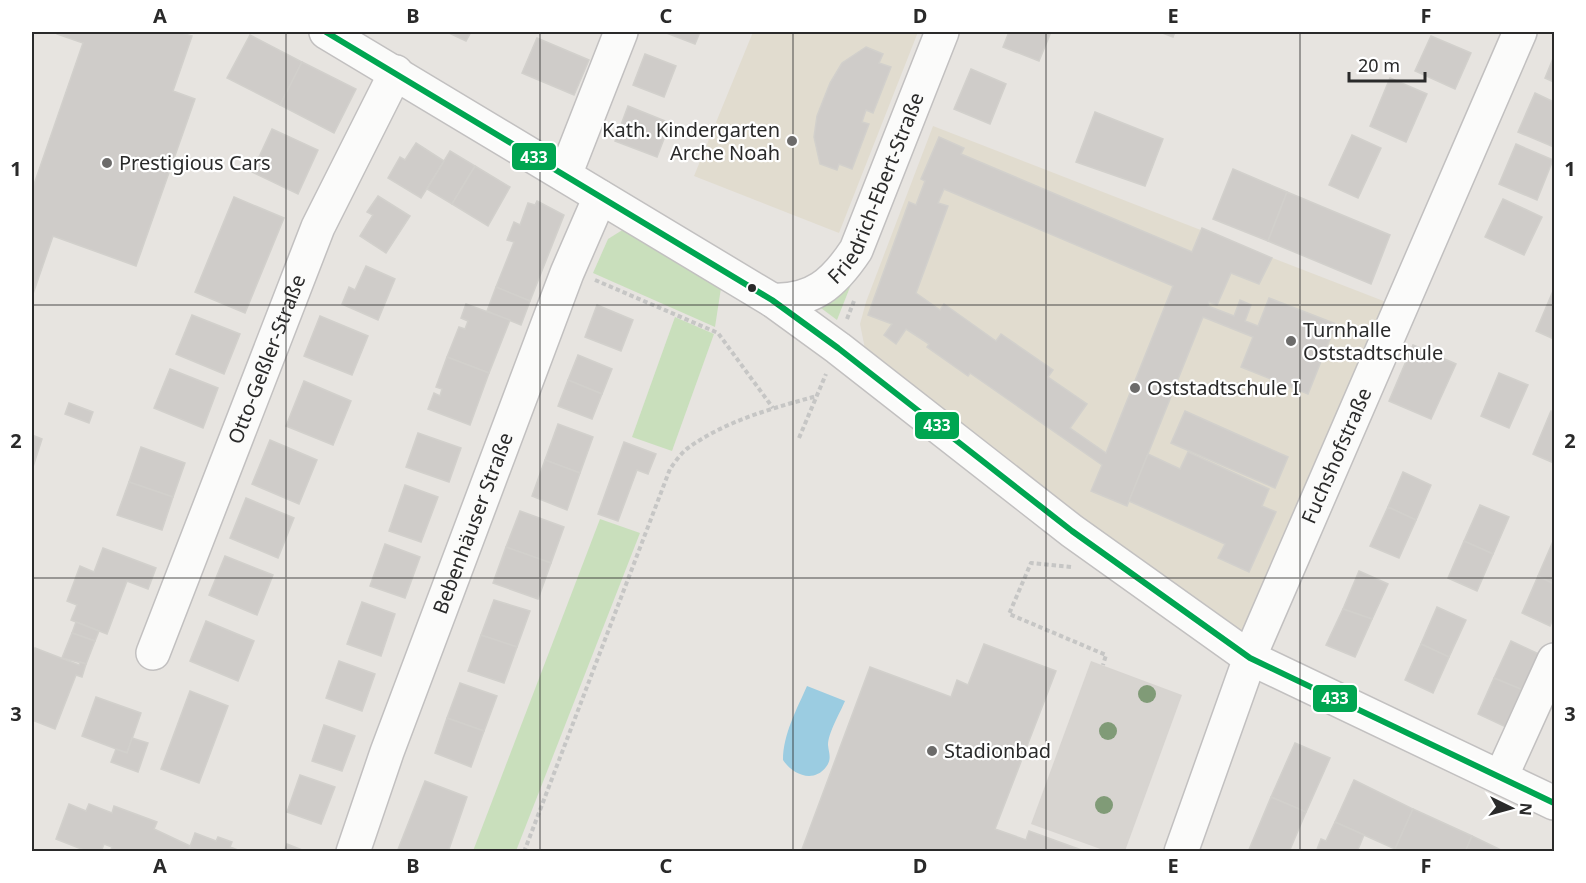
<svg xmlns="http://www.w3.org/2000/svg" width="1586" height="883" font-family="'Noto Sans',sans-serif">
<rect width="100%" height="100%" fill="#e7e4e0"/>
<g fill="#e1dccf">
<polygon points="753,32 918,32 839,233 694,176"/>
<polygon points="933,126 1399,307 1250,658 866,354 860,324 866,302"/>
</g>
<g fill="#c9dfbc">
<polygon points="624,229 721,288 715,327 593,273 608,239"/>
<polygon points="852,282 837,320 817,305"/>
<polygon points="675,317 714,334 672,451 632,437"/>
<polygon points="600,519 640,533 516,851 473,851"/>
</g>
<polygon fill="#d7d4d0" points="1091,661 1182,695 1125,851 1106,851 1031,824"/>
<path fill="#9bcce1" d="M807,686L845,701C840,713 828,733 828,745C829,754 832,759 826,767C813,784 792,774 783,760C783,734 797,709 807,686Z"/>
<g fill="#cfccc9" stroke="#d2d0cc" stroke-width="1.5" fill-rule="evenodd">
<polygon points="57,32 178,32 192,36 173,91 195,99 136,266 53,236 33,294 32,190 83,43 57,34"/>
<polygon points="447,32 471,32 466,41"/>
<polygon points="664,32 700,32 695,44"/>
<polygon points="1009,32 1051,32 1039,61 1003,47"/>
<polygon points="1160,32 1175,32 1173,37"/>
<polygon points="250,35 302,62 280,105 227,78"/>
<polygon points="1431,36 1471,53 1455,89 1415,71"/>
<polygon points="537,38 589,60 574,95 522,73"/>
<polygon points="866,47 883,54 879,63 891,67 873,113 866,110 862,122 869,124 852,169 839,164 837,170 820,164 814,137 817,116 830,83 842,63"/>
<polygon points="645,54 676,66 664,97 633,85"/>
<polygon points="1554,56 1554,82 1545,78"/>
<polygon points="302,62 356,89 334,133 280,105"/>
<polygon points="971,69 1006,84 990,124 954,109"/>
<polygon points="1390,78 1427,94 1406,142 1370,126"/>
<polygon points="1535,93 1554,102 1554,147 1518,132"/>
<polygon points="628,106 670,123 657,157 615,141"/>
<polygon points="1095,112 1163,139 1145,186 1076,162"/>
<polygon points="272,129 318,150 298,194 252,172"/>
<polygon points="1352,135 1381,148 1358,198 1329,185"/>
<path d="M939,137L964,148L961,154L1192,252L1202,228L1272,258L1259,284L1231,273L1217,305L1209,302L1208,306L1234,316L1240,300L1251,305L1245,321L1258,326L1269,298L1336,324L1308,394L1241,367L1253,337L1203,317L1127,506L1091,491L1102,465L970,373L968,376L927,347L929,344L906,329L896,344L884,335L892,324L868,315L909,202L916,205L925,181L921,179ZM944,189L1173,286L1106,453L1070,428L1087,404L1048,377L1053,370L1001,334L996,341L944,304L940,310L916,293L948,206L938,203Z"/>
<polygon points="416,143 444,161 421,198 388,178 400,157 405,160"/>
<polygon points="1516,144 1553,160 1537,200 1499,184"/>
<polygon points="450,151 475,166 452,204 427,189"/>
<polygon points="475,166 510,187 488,226 452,204"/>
<polygon points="1233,169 1287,192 1268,241 1213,219"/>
<polygon points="1287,192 1390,235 1371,284 1268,241"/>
<polygon points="378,196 410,216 386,253 360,236 373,215 367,212"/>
<polygon points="234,197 284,218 245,313 195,292"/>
<polygon points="1503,199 1542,217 1524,255 1485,237"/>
<polygon points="537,201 564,215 530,301 496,287 514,242 507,240 514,222 520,225 528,203 535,205"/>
<polygon points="366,266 395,279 378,320 342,304 349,287 355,290"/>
<polygon points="496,287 530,301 521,325 487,311"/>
<polygon points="1553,291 1554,291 1554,339 1536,331"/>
<polygon points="466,304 510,320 489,373 447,357 459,327 465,329 468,321 461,318"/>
<polygon points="597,305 633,320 621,351 585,337"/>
<polygon points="192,315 240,334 224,374 176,354"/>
<polygon points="320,316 368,336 352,375 304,356"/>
<polygon points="1413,345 1456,364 1431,419 1389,401"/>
<polygon points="578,355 612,369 602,394 568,380"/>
<polygon points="447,357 489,373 470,425 428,409 434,393 440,396 442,389 436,387"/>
<polygon points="170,369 218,388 203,428 154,408"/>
<polygon points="1499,373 1528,385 1509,428 1481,416"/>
<polygon points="568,380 602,394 592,419 558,406"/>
<polygon points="304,381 351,401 333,445 286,426"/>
<polygon points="69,403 93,412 89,423 65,414"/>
<polygon points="1185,411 1288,457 1275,488 1171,443"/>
<polygon points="1551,411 1554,412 1554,463 1533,454"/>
<polygon points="558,424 593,437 580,473 545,460"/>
<polygon points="418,433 461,448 449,482 406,467"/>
<polygon points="32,435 42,439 32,470"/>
<polygon points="270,440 317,460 299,504 252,484"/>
<polygon points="624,442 656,454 648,474 637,470 618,521 598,514"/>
<polygon points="141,447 185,463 173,497 129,482"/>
<polygon points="1188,452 1269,489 1262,506 1276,512 1249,572 1218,558 1225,544 1129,501 1148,454 1180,469"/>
<polygon points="545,460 580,473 567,510 532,496"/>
<polygon points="1403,472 1431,485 1416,520 1388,507"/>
<polygon points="129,482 173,497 162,530 117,515"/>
<polygon points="405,485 438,497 421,542 389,531"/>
<polygon points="246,498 294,518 278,558 230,538"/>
<polygon points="1480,505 1509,517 1493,554 1464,541"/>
<polygon points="1388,507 1416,520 1399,558 1370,546"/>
<polygon points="520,511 564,527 551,563 506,547"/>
<polygon points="1554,539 1554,584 1538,576"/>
<polygon points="1464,541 1493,554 1477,591 1448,578"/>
<polygon points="385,544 420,557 405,598 370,586"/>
<polygon points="506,547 551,563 538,599 493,583"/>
<polygon points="103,548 156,568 148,589 127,581 107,634 71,620 77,605 67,601 80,566 94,572"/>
<polygon points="225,556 273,575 257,615 209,595"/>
<polygon points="1359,571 1388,584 1372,619 1343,609"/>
<polygon points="1538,576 1554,584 1554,616 1550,626 1522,613"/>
<polygon points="494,600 530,611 517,647 481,635"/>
<polygon points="362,602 395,614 381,656 347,644"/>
<polygon points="1437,607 1466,620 1449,657 1421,644"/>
<polygon points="1343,609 1372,619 1355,657 1326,645"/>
<polygon points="206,621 254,641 238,681 190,661"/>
<polygon points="76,622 99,631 95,641 72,633"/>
<polygon points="72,633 95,641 86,664 62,658"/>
<polygon points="481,635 517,647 504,683 468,671"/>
<polygon points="1511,641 1539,654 1523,690 1494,678"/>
<polygon points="984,644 1056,671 995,829 1026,840 1029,831 1087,852 801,852 870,667 951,697 957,680 968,685"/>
<polygon points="1421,644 1449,657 1433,693 1405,680"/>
<polygon points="35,648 79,665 80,662 86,664 82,677 76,675 55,729 32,720 32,658"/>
<polygon points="339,661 375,674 362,711 326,698"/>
<polygon points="1494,678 1523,690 1506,727 1478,714"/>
<polygon points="460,683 497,696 484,731 447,718"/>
<polygon points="190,691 228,706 199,783 161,769"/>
<polygon points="96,697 141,713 127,753 82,736"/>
<polygon points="447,718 484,731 471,767 435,753"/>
<polygon points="324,725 355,736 342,771 312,761"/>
<polygon points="132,738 148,743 138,772 111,762 116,749 127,753"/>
<polygon points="1295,743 1330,758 1306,812 1271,797"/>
<polygon points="300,775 335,787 321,824 287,812"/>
<polygon points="1354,780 1413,809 1395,849 1335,822"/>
<polygon points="425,781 467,797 448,852 397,852"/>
<polygon points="1271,797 1306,812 1289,852 1248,852"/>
<polygon points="69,804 86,811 89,804 112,813 114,806 157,822 154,829 190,846 188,852 110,852 112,847 104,844 101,852 89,852 56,839"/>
<polygon points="1413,809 1472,836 1465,852 1395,849"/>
<polygon points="1335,822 1364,835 1357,852 1316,852 1321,839 1326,841"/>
<polygon points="195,833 216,841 218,837 232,842 230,847 243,852 188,852"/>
<polygon points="1472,836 1505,852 1465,852"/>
<polygon points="287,844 307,852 284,852"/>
</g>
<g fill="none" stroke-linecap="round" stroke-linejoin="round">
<defs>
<g id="minor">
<polyline points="326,32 772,300 838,348 1072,531 1250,658 1554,803"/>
<polyline points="565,175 621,32"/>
<path id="s1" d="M772,300C813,302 834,283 856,250L942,32"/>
<path id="s2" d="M153,653L318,227L396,72"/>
<polyline points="1501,777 1554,660"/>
<path id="s3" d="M353,852L387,752L567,273L600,197"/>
<path id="s4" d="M1181,852L1255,644L1520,32"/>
</g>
</defs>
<use href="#minor" stroke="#c2c0c0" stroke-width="36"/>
<g stroke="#c6c6c5" stroke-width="4" stroke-dasharray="4.5 3" stroke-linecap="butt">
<polyline points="595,280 718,333 773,408"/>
<polyline points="847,319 854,301"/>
<polyline points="799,438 826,374"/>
<polyline points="1071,567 1031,563 1009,614 1106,655 1103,665"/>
<path d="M524,852L670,469C675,462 681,453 688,448C725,421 773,408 817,396"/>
</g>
<use href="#minor" stroke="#fbfbfa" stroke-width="33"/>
<defs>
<polyline id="bus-1" points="326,32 772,300 838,348 1072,531 1250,658 1554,803"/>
</defs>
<use href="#bus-1" stroke="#fff" stroke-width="10"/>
<use href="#bus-1" stroke="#00a651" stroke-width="6"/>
</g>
<g fill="#809b77">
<circle cx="1147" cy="694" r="9"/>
<circle cx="1108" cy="731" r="9"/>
<circle cx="1104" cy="805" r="9"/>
</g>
<path fill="none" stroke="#2a2a2a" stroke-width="1.5" stroke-opacity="0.55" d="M286,32V852M540,32V852M793,32V852M1046,32V852M1300,32V852M32,305H1554M32,578H1554"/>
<g fill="#6c6b6a" stroke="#fff" stroke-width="2">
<circle cx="792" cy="141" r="6"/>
<circle cx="107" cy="163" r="6"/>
<circle cx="1291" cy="341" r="6"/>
<circle cx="1135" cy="388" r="6"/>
<circle cx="932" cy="751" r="6"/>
</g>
<circle fill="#2a2a2a" stroke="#fff" stroke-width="2" cx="752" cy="288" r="5"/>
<g text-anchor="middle" stroke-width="4.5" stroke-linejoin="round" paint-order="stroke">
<g font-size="20" fill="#2a2a2a" stroke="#fff" text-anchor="start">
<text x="780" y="137" text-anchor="end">Kath. Kindergarten<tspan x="780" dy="23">Arche Noah</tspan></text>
<text x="119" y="170">Prestigious Cars</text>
<text x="1303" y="337">Turnhalle<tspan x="1303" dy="23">Oststadtschule</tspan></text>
<text x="1147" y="395">Oststadtschule I</text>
<text x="944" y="758">Stadionbad</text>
</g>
<g font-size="20" fill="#2a2a2a" stroke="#fff">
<text dy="7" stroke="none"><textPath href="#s1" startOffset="168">Friedrich-Ebert-Straße</textPath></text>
<text dy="7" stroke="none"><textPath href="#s2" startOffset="315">Otto-Geßler-Straße</textPath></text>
<text dy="7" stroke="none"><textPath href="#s4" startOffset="426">Fuchshofstraße</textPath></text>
<text dy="7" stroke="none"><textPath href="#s3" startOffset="350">Bebenhäuser Straße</textPath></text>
</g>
</g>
<g stroke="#fff" stroke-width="2">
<rect x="511" y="142" width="46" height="29" rx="6" fill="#00a651"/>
<rect x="914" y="411" width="46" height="29" rx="6" fill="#00a651"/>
<rect x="1312" y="684" width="46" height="29" rx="6" fill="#00a651"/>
</g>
<g font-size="16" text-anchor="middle" font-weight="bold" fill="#fff">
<text x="534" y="163">433</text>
<text x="937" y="431">433</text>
<text x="1335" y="704">433</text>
</g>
<rect width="1586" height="883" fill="none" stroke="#ffffff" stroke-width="66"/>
<g transform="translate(1511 808) rotate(95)" stroke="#ffffff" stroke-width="4.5" paint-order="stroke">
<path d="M0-4.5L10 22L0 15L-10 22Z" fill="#2a2a2a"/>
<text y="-9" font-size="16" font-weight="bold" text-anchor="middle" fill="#2a2a2a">N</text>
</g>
<path d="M1349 72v9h76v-9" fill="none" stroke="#2a2a2a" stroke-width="3"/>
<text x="1358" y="72" font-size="18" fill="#2a2a2a" stroke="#ffffff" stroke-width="4.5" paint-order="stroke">20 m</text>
<rect x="33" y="33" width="1520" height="817" fill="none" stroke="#2a2a2a" stroke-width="2"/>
<g font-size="20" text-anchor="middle" font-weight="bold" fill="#2a2a2a">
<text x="160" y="23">A</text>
<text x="413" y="23">B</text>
<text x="666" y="23">C</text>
<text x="920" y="23">D</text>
<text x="1173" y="23">E</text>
<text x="1426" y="23">F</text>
<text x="16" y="176">1</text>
<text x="1570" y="176">1</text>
<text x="16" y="448">2</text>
<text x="1570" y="448">2</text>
<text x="16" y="721">3</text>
<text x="1570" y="721">3</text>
<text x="160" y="873">A</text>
<text x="413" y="873">B</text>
<text x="666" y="873">C</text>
<text x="920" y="873">D</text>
<text x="1173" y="873">E</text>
<text x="1426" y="873">F</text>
</g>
</svg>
